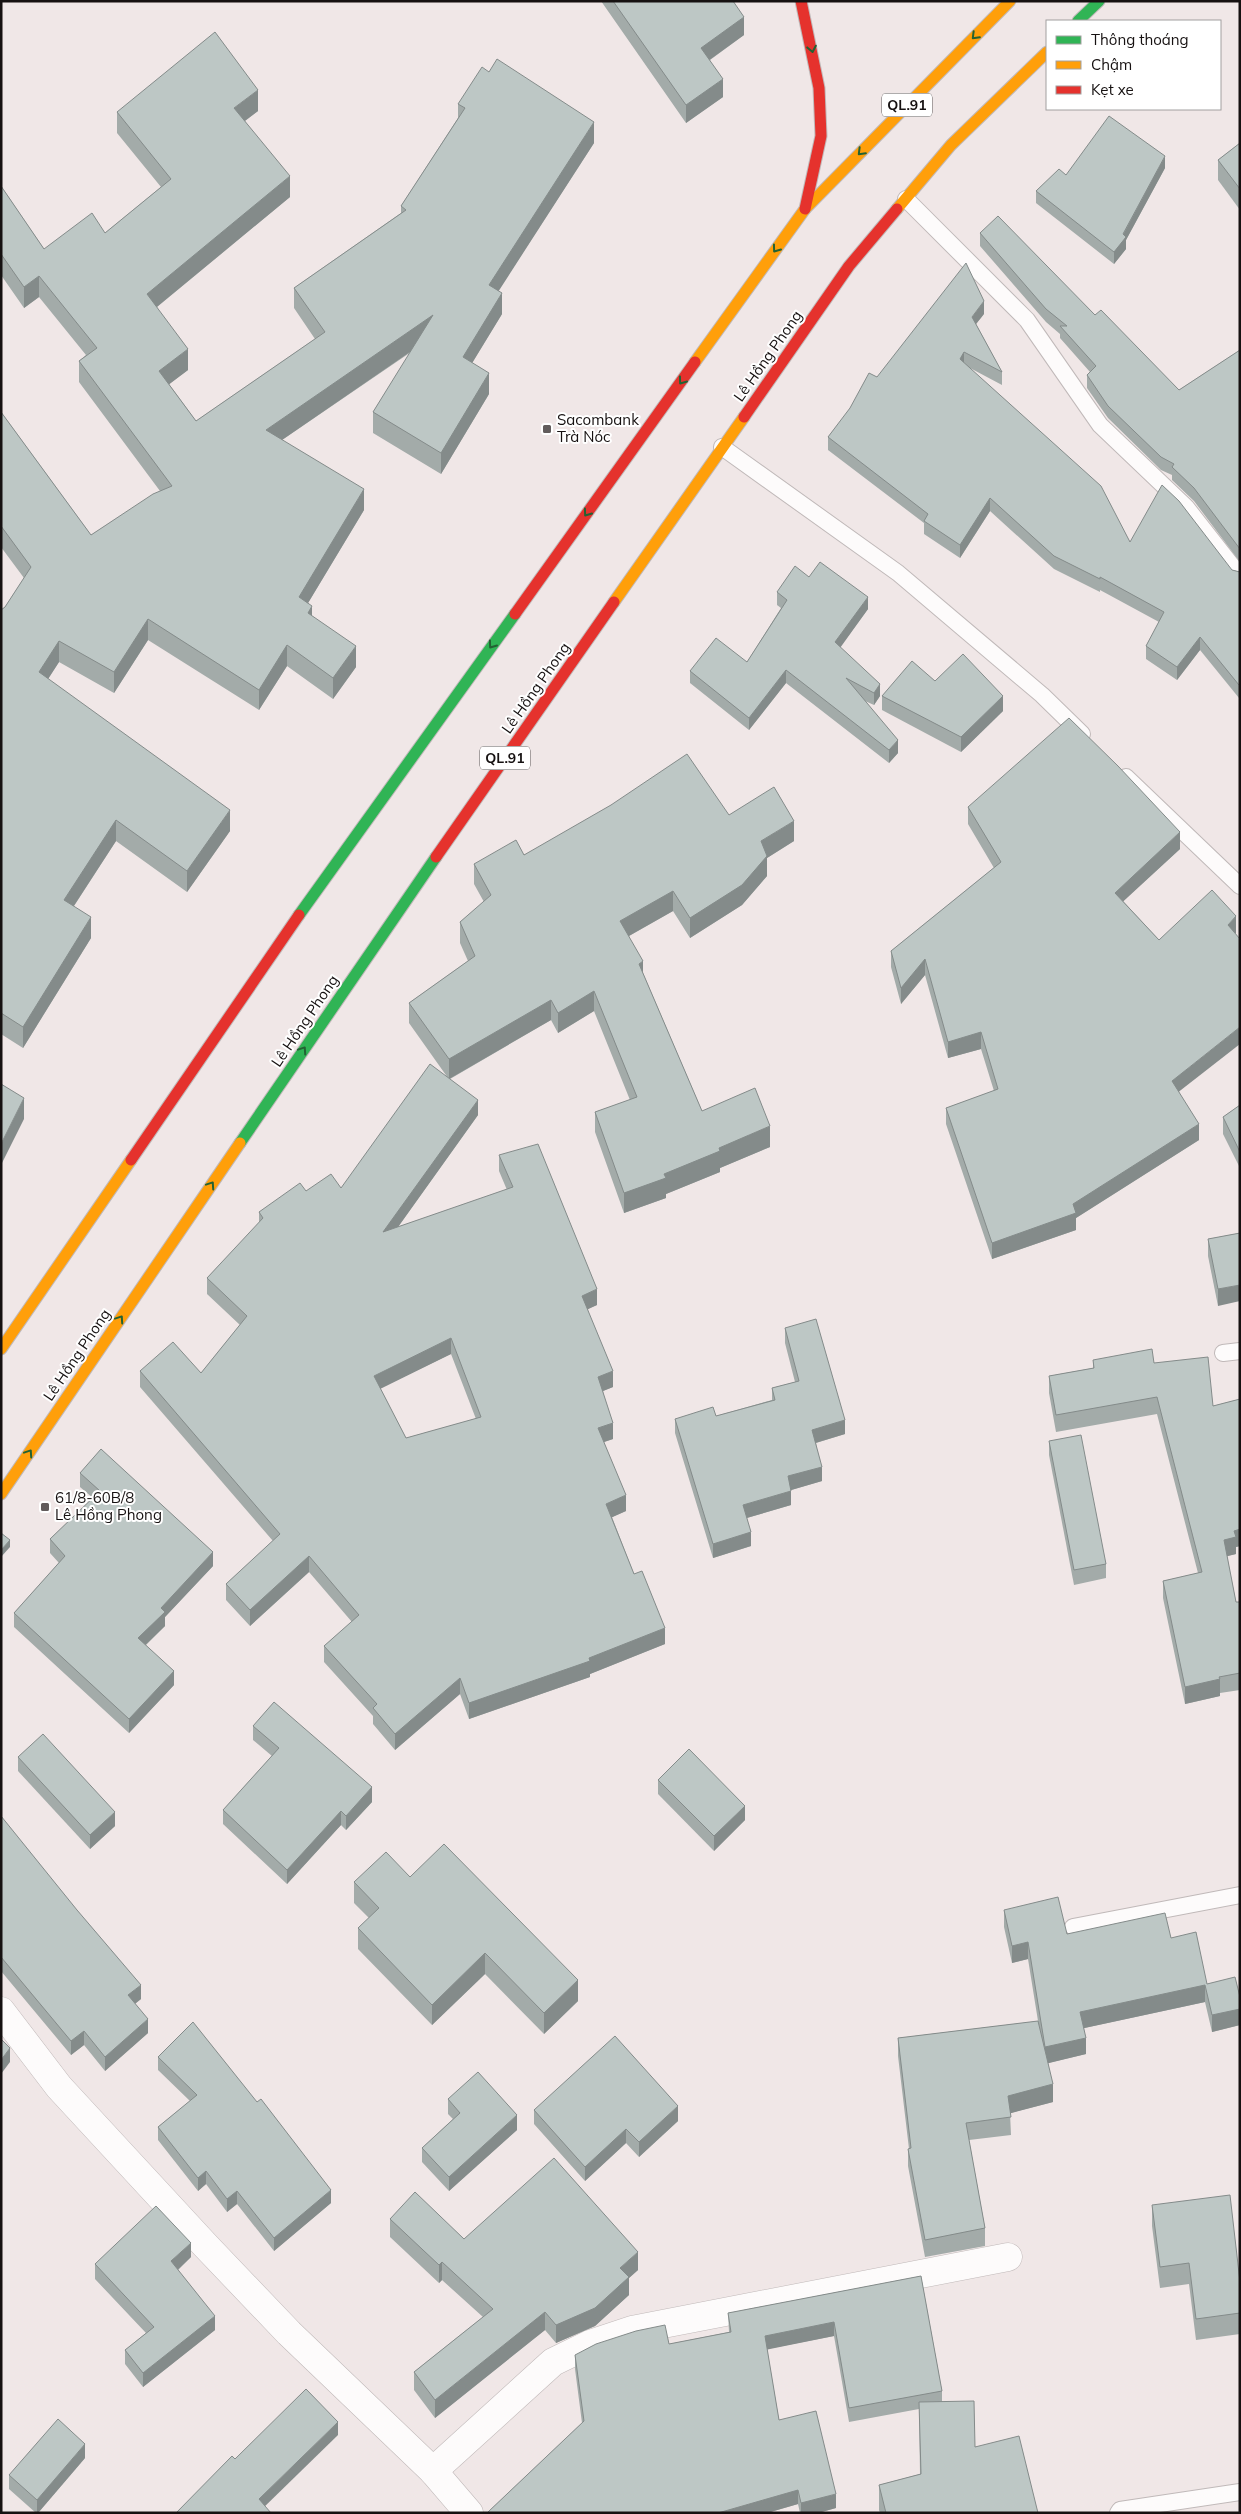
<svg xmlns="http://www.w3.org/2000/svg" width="1241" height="2514" font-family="Mulish,sans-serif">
<rect width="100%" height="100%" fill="#f0e7e7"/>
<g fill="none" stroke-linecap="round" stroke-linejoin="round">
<defs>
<g id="lane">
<polyline points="906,199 1027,320 1100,425 1186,507 1240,576"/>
<polyline points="722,447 898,573 1042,695 1082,734"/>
<polyline points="1126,777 1240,886"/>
<polyline points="1223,1353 1240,1351"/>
<polyline points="1073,1927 1240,1895"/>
<polyline points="1118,2513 1120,2510 1240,2492"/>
</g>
<g id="street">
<polyline points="1,2011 59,2087 205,2245 289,2333 433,2471 469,2513"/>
<polyline points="433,2471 553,2362 590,2344 632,2330 1008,2257"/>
</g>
<g id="fast">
<polyline points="1078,21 1099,1"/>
<polyline points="299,915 515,614"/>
<polyline points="240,1143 436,857"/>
</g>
<g id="slow">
<polyline points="897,209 951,145 1047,52"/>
<polyline points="695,362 805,209 1010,1"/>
<polyline points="614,602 744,417"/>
<polyline points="1,1349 131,1160"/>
<polyline points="1,1494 240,1143"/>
</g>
<g id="jam">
<polyline points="801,1 819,88 821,136 805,209"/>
<polyline points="744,417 849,266 897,209"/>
<polyline points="515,614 695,362"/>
<polyline points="436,857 614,602"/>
<polyline points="131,1160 299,915"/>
</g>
</defs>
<use href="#lane" stroke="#c0b9b9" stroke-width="18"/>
<use href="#street" stroke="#c0b9b9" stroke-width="29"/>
<use href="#fast" stroke="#c0b9b9" stroke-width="13"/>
<use href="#slow" stroke="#c0b9b9" stroke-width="13"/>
<use href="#jam" stroke="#c0b9b9" stroke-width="13"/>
<use href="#lane" stroke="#fdfbfb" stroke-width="16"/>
<use href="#street" stroke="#fdfbfb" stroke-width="28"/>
<use href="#fast" stroke="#30b455" stroke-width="11"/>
<use href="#slow" stroke="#ff9f0a" stroke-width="11"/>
<use href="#jam" stroke="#e5322d" stroke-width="11"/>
</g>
<g fill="#a3aba9" fill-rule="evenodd">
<polygon points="601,1 733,1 744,35 710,60 723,97 686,123"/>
<polygon points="458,104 594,143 498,291 502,314 472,363 489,394 441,474 373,433 373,412 411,352 282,440 364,510 308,603 312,616 356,667 333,699 287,666 259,710 148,640 114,693 59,662 48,679 230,831 187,892 116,841 74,906 91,938 23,1048 1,1034 1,610 5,607 24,578 1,547 1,412 91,535 160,491 79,382 79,361 86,355 39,297 24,308 1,275 1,186 44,249 105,233 161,187 117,133 117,112 258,111 245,121 290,197 157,307 188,370 169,384 196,421 315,339 294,308 294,288 401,213 401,206 458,118"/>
<polygon points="1240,143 1240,210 1218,180 1218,160"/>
<polygon points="1165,168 1126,240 1126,249 1114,264 1036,203 1036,191 1066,175"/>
<polygon points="980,233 1095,315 1179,390 1240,350 1240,562 1194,501 1172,480 1172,475 1161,470 1108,418 1087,388 1087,375 1090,372 1060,338 1060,334 1046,322 980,246"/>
<polygon points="984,314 976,324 1002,372 1002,385 970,368 1130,542 1240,572 1240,697 1239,698 1200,650 1177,680 1146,659 1146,646 1159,622 1100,590 1100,592 1054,569 990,511 960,558 924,534 924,523 828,450 828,437 877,377"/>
<polygon points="809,577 868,609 840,647 880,696 874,705 865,701 898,753 889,763 786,683 749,730 690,683 690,671 747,662 781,608 777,605 777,592"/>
<polygon points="935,681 1003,711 961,752 882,710 882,696"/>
<polygon points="968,807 1180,849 1123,901 1159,940 1236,933 1235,934 1179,1092 1199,1140 1076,1218 1076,1230 992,1259 946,1124 946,1108 994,1091 981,1049 948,1058 925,975 901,1004 891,967 891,951 994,868 968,824"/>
<path d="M729,815L794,841L767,858V876L742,905L690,938L673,911L629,936L643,973L702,1111L770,1147L720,1168V1172L666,1194V1198L624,1213L595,1132V1112L630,1100L594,1011L558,1033L551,1020L450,1079L478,1115L398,1227L507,1190L499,1171V1155L597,1305L587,1309L613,1387L603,1391L613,1439L604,1442L626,1511L612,1517L634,1574L665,1644L590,1674V1677L469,1719L460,1694L395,1750L373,1724V1716L324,1662V1646L352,1622L309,1572L250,1626L226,1600V1584L273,1541L140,1387V1371L201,1373L240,1325L207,1294V1278L259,1223V1212L306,1191L341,1188L448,1078L409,1023V1003L468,961L460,943V922L484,902L474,884V864ZM451,1354L476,1419L406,1438L380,1388Z"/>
<polygon points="1240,1105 1240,1168 1223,1134 1223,1117"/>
<polygon points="1240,1233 1218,1306 1208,1256 1208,1239"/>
<polygon points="785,1328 845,1434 816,1443 822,1481 791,1490 791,1505 747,1518 751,1546 713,1558 675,1433 675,1419 716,1416 772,1400 772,1388 795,1382 785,1343"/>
<polygon points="1093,1360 1154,1363 1213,1406 1240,1399 1240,1546 1236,1547 1236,1554 1227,1556 1236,1602 1240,1602 1240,1690 1220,1693 1220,1696 1185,1704 1163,1598 1163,1581 1198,1573 1157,1414 1056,1432 1049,1393 1049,1376 1093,1368"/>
<polygon points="1049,1441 1106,1564 1106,1578 1074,1585 1049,1455"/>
<polygon points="80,1473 213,1566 165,1617 165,1626 146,1645 174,1685 129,1733 14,1627 14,1613 59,1563 50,1553 50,1539 93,1498 80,1487"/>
<polygon points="253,1726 372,1802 346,1830 341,1825 287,1884 223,1824 223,1810 272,1756 253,1740"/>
<polygon points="18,1757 115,1826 90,1849 18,1771"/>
<polygon points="658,1780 745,1820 714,1851 658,1794"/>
<polygon points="1,1816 141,1999 135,2004 148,2033 105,2071 84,2045 71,2055 1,1971"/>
<polygon points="410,1877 578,2001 544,2034 485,1974 432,2025 358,1949 358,1928 369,1918 354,1903 354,1882"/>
<polygon points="1004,1910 1067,1934 1171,1938 1207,1984 1240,1997 1240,2025 1212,2032 1205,2002 1084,2028 1086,2054 1048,2063 1053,2102 1010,2113 1011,2135 969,2140 985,2228 985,2246 925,2257 908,2166 908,2149 909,2149 898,2056 898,2038 1038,2021 1028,1959 1012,1963 1004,1927"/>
<polygon points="158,2057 331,2203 274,2251 237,2204 227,2212 206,2184 198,2191 158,2140 158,2127 190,2101 158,2070"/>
<polygon points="448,2099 517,2130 449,2191 422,2162 422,2148 453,2119 448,2114"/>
<polygon points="534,2110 678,2121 639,2157 626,2143 585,2181 534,2124"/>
<polygon points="1152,2205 1240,2282 1240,2334 1196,2340 1189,2284 1160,2288 1152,2226"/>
<polygon points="390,2219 464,2239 638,2270 629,2278 629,2295 595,2326 556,2343 545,2330 435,2418 414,2390 414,2372 483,2317 442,2280 439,2283 390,2237"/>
<polygon points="191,2257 178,2270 215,2330 143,2387 125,2364 125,2350 146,2333 95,2279 95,2264"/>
<polygon points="921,2276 942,2391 942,2401 975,2447 1038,2513 880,2513 879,2510 879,2485 920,2474 919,2409 849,2422 834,2336 767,2349 779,2420 836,2508 818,2513 800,2513 798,2504 767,2513 488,2513 488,2512 582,2423 575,2369 575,2355 669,2344 729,2332 728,2313"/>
<polygon points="85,2458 38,2513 36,2513 9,2489 9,2475"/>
</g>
<g fill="#848b8a">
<polygon points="744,17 744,35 701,66 701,48"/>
<polygon points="723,79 723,97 686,123 686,105"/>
<polygon points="258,90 258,111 234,129 234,108"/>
<polygon points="594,122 594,143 489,306 489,285"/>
<polygon points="1165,156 1165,168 1126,240 1126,249 1114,264 1114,252"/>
<polygon points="290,176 290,197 147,315 147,294"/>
<polygon points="39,276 39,297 24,308 24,287"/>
<polygon points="502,293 502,314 463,378 463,357"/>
<polygon points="984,301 984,314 972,329 972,317"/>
<polygon points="433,315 433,336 266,451 266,430"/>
<polygon points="188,349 188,370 159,392 159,371"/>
<polygon points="964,352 964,365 960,359"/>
<polygon points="489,373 489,394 441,474 441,453"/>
<polygon points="364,489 364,510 299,618 299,597"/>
<polygon points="990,498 990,511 960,558 960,545"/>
<polygon points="868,597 868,609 835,655 835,642"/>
<polygon points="312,606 312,627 308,613"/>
<polygon points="148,619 148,640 114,693 114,672"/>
<polygon points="1200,637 1200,650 1177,680 1177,667"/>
<polygon points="59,641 59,662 39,693 39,672"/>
<polygon points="287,645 287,666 259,710 259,690"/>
<polygon points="356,646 356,667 333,699 333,678"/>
<polygon points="786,670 786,683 749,730 749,718"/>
<polygon points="880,684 880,696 874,705 874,693"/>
<polygon points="1239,685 1240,685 1240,697 1239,698"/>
<polygon points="1003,696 1003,711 961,752 961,737"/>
<polygon points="898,740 898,753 889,763 889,750"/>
<polygon points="230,810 230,831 187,892 187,871"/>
<polygon points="116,820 116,841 64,921 64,900"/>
<polygon points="794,821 794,841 767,858 767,876 742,905 690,938 690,918 761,841"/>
<polygon points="1180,832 1180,849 1115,909 1115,893"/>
<polygon points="673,891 673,911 620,941 620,921"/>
<polygon points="1236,916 1236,933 1228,941 1228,925"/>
<polygon points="91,917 91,938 23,1048 23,1027"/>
<polygon points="925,959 925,975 901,1004 901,988"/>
<polygon points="643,961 643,981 639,964"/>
<polygon points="594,991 594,1011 558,1033 558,1013"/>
<polygon points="551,1000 551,1020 449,1079 449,1059"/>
<polygon points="1240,1027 1240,1044 1172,1097 1172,1081"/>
<polygon points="981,1032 981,1049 948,1058 948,1042"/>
<polygon points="24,1098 24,1119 1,1165 1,1144"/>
<polygon points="478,1100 478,1115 383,1248 383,1232"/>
<polygon points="1199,1124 1199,1140 1076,1218 1076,1230 992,1259 992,1243 1073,1204"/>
<polygon points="770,1126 770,1147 720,1168 720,1172 666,1194 666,1198 624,1213 624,1193 719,1148"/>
<polygon points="1240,1285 1240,1301 1218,1306 1218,1289"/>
<polygon points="597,1289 597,1305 582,1312 582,1296"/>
<polygon points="451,1338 451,1354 374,1392 374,1376"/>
<polygon points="613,1371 613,1387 598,1393 598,1377"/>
<polygon points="845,1420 845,1434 812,1444 812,1430"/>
<polygon points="613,1423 613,1439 598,1444 598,1428"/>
<polygon points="822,1467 822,1481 788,1491 788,1476"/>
<polygon points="791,1491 791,1505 743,1519 743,1505"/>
<polygon points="626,1495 626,1511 606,1520 606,1504"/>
<polygon points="1240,1529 1240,1546 1236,1547 1236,1554 1224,1557 1224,1540 1234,1531"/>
<polygon points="751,1532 751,1546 713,1558 713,1544"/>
<polygon points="10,1540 10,1547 1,1557 1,1550"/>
<polygon points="213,1552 213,1566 165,1617 165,1626 138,1652 138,1638 161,1608"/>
<polygon points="309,1556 309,1572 250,1626 250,1610"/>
<polygon points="665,1628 665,1644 590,1674 590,1677 469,1719 469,1703 589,1658"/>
<polygon points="174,1671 174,1685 129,1733 129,1719"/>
<polygon points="460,1678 460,1694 395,1750 395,1734"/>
<polygon points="1220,1679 1220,1696 1185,1704 1185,1687"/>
<polygon points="372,1787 372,1802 346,1830 346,1816"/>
<polygon points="745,1806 745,1820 714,1851 714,1836"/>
<polygon points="341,1811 341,1825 287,1884 287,1870"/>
<polygon points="115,1812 115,1826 90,1849 90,1835"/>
<polygon points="1028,1942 1028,1959 1012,1963 1012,1946"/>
<polygon points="485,1953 485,1974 432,2025 432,2005"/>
<polygon points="578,1980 578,2001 544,2034 544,2013"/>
<polygon points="141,1985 141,1999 128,2009 128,1995"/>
<polygon points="1205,1985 1205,2002 1080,2029 1080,2012"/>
<polygon points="1240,2009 1240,2025 1212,2032 1212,2015"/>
<polygon points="148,2019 148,2033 105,2071 105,2057"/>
<polygon points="84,2031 84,2045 71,2055 71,2041"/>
<polygon points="1086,2038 1086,2054 1045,2064 1045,2047"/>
<polygon points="10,2048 10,2062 1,2074 1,2060"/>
<polygon points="1053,2084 1053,2102 1008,2114 1008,2096"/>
<polygon points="678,2106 678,2121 639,2157 639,2142"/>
<polygon points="517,2115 517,2130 449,2191 449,2177"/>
<polygon points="626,2129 626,2143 585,2181 585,2167"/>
<polygon points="206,2171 206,2184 198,2191 198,2178"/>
<polygon points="331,2190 331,2203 274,2251 274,2238"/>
<polygon points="237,2191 237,2204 227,2212 227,2199"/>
<polygon points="191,2243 191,2257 171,2276 171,2261"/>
<polygon points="638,2252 638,2270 629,2278 629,2295 595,2326 556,2343 556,2325"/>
<polygon points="442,2262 442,2280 439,2283 439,2265"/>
<polygon points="545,2312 545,2330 435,2418 435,2400"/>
<polygon points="215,2316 215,2330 143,2387 143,2373"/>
<polygon points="834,2322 834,2336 765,2350 765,2336"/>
<polygon points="338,2422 338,2435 259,2512 259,2499"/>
<polygon points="85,2444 85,2458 38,2513 37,2513 37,2500"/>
<polygon points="798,2490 798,2504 767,2513 718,2513"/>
<polygon points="836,2494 836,2508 818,2513 801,2513 801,2503"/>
</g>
<g fill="#bdc7c5" stroke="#848b8a" fill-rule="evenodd">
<polygon points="613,1 733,1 744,17 701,48 723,79 686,105"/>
<polygon points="215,32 258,90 234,108 290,176 147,294 188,349 159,371 196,421 325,332 294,288 406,210 401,206 465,108 458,104 482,67 489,72 497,59 594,122 489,285 502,293 463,357 489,373 441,453 373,412 433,315 266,430 364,489 299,597 312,606 308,613 356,646 333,678 287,645 259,690 148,619 114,672 59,641 39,672 230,810 187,871 116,820 64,900 91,917 23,1027 1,1013 1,610 5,607 31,567 1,526 1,412 91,535 153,494 172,486 79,361 97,348 39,276 24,287 1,254 1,186 44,249 92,213 105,233 171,179 117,112"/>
<polygon points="1109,116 1165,156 1123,234 1126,237 1114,252 1036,191 1059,169 1066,175"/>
<polygon points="1240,143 1240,189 1218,160"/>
<polygon points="998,216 1095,315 1101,310 1179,390 1240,350 1240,549 1194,488 1172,467 1174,464 1161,457 1108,406 1087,375 1096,366 1060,326 1067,326 1046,309 980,233"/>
<polygon points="966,263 984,301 972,317 1002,372 964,352 960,359 1101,486 1130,542 1162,485 1179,501 1232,570 1240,572 1240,685 1239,685 1200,637 1177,667 1146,646 1164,612 1100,577 1100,579 1054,556 990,498 960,545 924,521 928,514 828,437 850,408 869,373 877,377"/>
<polygon points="820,562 868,597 835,642 880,684 874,693 846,678 898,740 889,750 786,670 749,718 690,671 716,638 747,662 787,600 777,592 795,566 809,577"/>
<polygon points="963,654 1003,696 961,737 882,696 912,661 935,681"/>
<polygon points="1069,718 1118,766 1180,832 1115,893 1159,940 1212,890 1236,916 1228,925 1240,939 1240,1027 1172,1081 1199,1124 1073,1204 1076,1213 992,1243 946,1108 998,1089 981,1032 948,1042 925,959 901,988 891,951 1001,862 968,807"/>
<polygon points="687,754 729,815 774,787 794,821 761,841 767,856 742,885 690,918 673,891 620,921 643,961 639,964 702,1111 755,1088 770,1126 719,1148 720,1151 664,1174 666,1178 624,1193 595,1112 637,1097 594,991 558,1013 551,1000 449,1059 409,1003 475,956 460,922 491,895 474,864 516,840 524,855 611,805"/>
<path d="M430,1064L478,1100L383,1232L513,1187L499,1155L538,1144L597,1289L582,1296L613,1371L598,1377L613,1423L598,1428L626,1495L606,1504L634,1574L642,1571L665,1628L589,1658L590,1661L469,1703L460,1678L395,1734L373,1708L377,1704L324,1646L359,1615L309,1556L250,1610L226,1584L280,1534L140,1371L173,1342L201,1373L247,1316L207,1278L263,1218L259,1212L300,1183L306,1191L331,1174L341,1188ZM451,1338L481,1417L406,1438L374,1376Z"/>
<polygon points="1,1084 24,1098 1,1144"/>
<polygon points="1240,1105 1240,1152 1223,1117"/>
<polygon points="1240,1233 1240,1285 1218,1289 1208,1239"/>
<polygon points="816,1319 845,1420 812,1430 822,1467 788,1476 791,1491 743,1505 751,1532 713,1544 675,1419 713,1407 716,1416 775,1400 772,1388 799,1381 785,1328"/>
<polygon points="1152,1349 1154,1363 1208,1357 1213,1406 1240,1399 1240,1529 1234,1531 1236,1537 1224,1540 1236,1602 1240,1602 1240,1673 1219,1677 1220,1679 1185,1687 1163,1581 1202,1572 1157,1397 1056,1415 1049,1376 1094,1368 1093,1360"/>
<polygon points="1081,1435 1106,1564 1074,1570 1049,1441"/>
<polygon points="101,1449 213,1552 161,1608 165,1612 138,1638 174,1671 129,1719 14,1613 65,1556 50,1539 100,1491 80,1473"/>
<polygon points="1,1533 10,1540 1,1550"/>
<polygon points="274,1702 372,1787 346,1816 341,1811 287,1870 223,1810 279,1748 253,1726"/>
<polygon points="43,1734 115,1812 90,1835 18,1757"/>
<polygon points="689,1749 745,1806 714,1836 658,1780"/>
<polygon points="1,1816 77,1910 141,1985 128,1995 148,2019 105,2057 84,2031 71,2041 1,1957"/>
<polygon points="444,1844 578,1980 544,2013 485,1953 432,2005 358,1928 379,1908 354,1882 386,1852 410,1877"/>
<polygon points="1058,1897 1067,1934 1165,1913 1171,1938 1196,1932 1207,1984 1235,1977 1240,1997 1240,2009 1212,2015 1205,1985 1080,2012 1086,2038 1045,2047 1028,1942 1012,1946 1004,1910"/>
<polygon points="1038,2021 1053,2084 1008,2096 1011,2117 966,2123 985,2228 925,2240 908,2149 911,2148 898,2038"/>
<polygon points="193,2022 257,2102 261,2099 331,2190 274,2238 237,2191 227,2199 206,2171 198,2178 158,2127 197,2095 158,2057"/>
<polygon points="615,2036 678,2106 639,2142 626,2129 585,2167 534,2110"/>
<polygon points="1,2039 10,2048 1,2060"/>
<polygon points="478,2072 517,2115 449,2177 422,2148 460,2113 448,2099"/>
<polygon points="554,2158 638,2252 620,2268 629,2277 595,2308 556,2325 545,2312 435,2400 414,2372 493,2309 442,2262 439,2265 390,2219 415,2192 464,2239"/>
<polygon points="1230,2195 1240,2282 1240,2313 1196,2319 1189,2263 1160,2267 1152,2205"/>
<polygon points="156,2206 191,2243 171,2261 215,2316 143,2373 125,2350 154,2327 95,2264"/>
<polygon points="921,2276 942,2391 849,2408 834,2322 765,2336 779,2420 816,2411 836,2494 801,2503 798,2490 718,2513 489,2513 488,2512 584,2421 575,2355 596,2344 636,2331 665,2325 669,2344 731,2332 728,2313"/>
<polygon points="306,2389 338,2422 259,2499 271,2513 176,2513 232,2456 235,2459"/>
<polygon points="974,2401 975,2447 1019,2436 1038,2513 886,2513 879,2485 921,2474 919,2402"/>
<polygon points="58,2419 85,2444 37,2500 9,2475"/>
</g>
<defs><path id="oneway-chevron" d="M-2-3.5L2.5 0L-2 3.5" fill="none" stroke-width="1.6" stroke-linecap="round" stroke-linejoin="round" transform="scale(1.25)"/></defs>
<g stroke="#236233">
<use href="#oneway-chevron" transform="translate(975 36) rotate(135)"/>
<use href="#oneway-chevron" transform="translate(812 49) rotate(79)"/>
<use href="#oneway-chevron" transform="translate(861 152) rotate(135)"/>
<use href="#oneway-chevron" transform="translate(776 249) rotate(126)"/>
<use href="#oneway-chevron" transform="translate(682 381) rotate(126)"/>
<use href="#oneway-chevron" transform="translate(587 513) rotate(126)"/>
<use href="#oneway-chevron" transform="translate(492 645) rotate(126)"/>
<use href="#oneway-chevron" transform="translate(303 1050) rotate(-56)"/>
<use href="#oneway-chevron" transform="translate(211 1185) rotate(-56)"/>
<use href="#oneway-chevron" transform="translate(120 1319) rotate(-56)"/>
<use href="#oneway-chevron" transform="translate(29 1453) rotate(-56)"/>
</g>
<g fill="#625c5c" stroke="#fff" stroke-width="2">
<rect x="542" y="424" width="10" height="10" rx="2.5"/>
<rect x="40" y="1502" width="10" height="10" rx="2.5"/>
</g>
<g text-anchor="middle" stroke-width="4" stroke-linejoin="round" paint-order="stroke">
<g fill="#fff" stroke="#5c5858" stroke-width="1">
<rect x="882" y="93.5" width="50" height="23" rx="4"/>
<rect x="480" y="746.5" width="50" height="23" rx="4"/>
</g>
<g font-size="14" font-weight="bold" fill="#161111">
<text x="907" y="110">QL.91</text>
<text x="505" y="763">QL.91</text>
</g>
<g font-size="15" fill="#161111" stroke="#fff">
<text transform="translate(768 356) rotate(-55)" y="5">Lê Hồng Phong</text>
<text transform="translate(536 688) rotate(-55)" y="5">Lê Hồng Phong</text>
<text transform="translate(305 1021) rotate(-56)" y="5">Lê Hồng Phong</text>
<text transform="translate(77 1355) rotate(-56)" y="5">Lê Hồng Phong</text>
</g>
<g font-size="15" fill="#161111" stroke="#fff" text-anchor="start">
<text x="557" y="425">Sacombank<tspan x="557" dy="17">Trà Nóc</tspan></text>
<text x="55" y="1503">61/8-60B/8<tspan x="55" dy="17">Lê Hồng Phong</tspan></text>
</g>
</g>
<rect width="1241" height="2514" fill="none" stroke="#161111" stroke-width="5"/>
<rect x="1046" y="20" width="175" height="90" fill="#ffffff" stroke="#a2a0a0"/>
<rect x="1056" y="36" width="25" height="8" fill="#30b455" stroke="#a2a0a0"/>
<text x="1091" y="45" font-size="15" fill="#161111">Thông thoáng</text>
<rect x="1056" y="61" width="25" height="8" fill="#ff9f0a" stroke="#a2a0a0"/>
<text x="1091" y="70" font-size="15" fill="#161111">Chậm</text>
<rect x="1056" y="86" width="25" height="8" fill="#e5322d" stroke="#a2a0a0"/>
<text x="1091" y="95" font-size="15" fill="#161111">Kẹt xe</text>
</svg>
